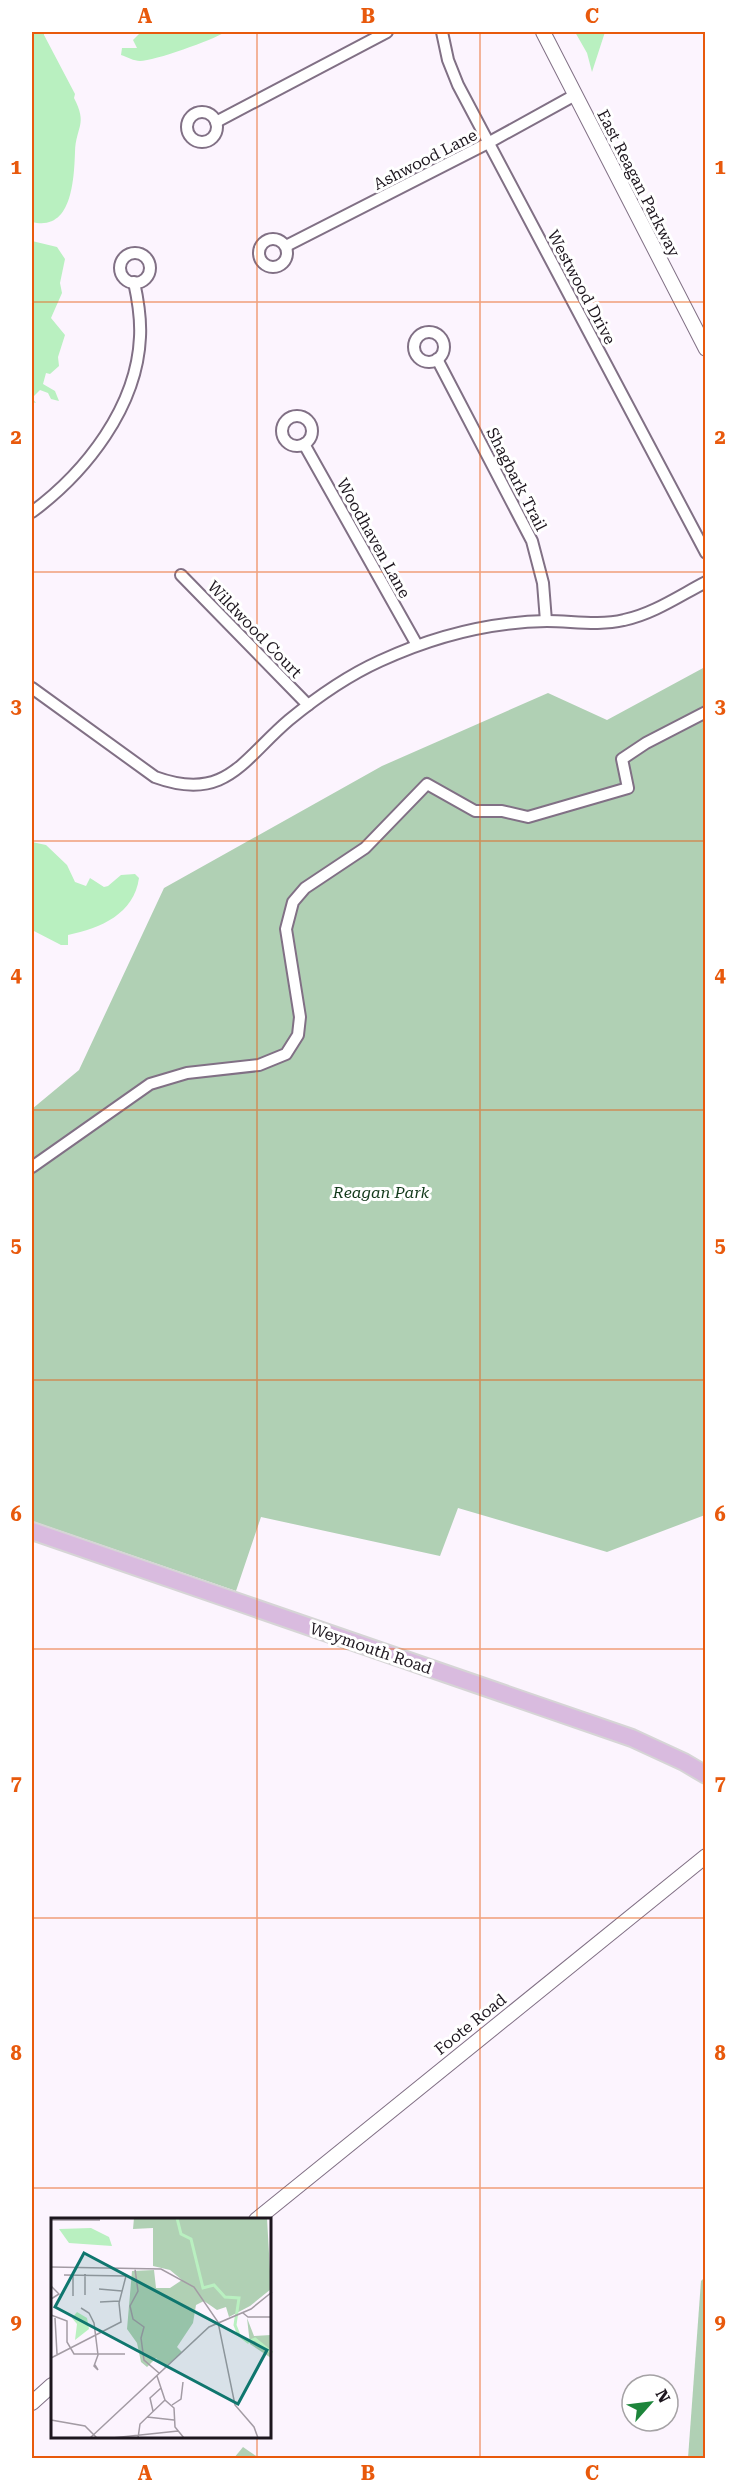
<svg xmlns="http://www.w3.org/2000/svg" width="737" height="2490" font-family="'Roboto Serif',serif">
<rect width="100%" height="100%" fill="#fcf4fe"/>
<g fill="#b0d0b4">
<polygon points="705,667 705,1515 607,1552 458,1508 440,1556 261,1517 236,1591 32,1521 32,1109 79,1070 164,888 382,766 548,693 607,720"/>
<polygon points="705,2277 705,2458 688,2458 701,2281"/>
<polygon points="243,2447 259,2458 234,2458"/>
</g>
<g fill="#b9f0c0">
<path d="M32,32H44V35L75,94L74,98C88,125 76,126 75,152C74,180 72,232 32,222Z"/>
<path d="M141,32H225C213,40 154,61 140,61C134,61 127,57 121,55L122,48H137L133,40Z"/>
<polygon points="575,32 605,32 592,72 587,53"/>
<polygon points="32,241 57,247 65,259 60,283 62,293 51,318 65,335 58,357 59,366 50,374 46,373 43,384 55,391 59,401 51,399 48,393 40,390 32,398 36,403 32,402"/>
<path d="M32,842L46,845L67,865L75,882L86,886L90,878L104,887L108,886L121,875L135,874L139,878C134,914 101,928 68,935V945H61L32,930Z"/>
</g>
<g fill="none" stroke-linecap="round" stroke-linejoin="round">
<defs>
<g id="minor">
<polyline points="442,32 448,60 458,85 706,553"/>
<circle cx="202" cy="127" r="15"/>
<polyline points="216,122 387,32"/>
<circle cx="273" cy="253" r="14"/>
<polyline points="286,246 488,143 575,95"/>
<circle cx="135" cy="268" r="15"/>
<circle cx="429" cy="347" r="15"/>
<polyline points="437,359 532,541 543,583 546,621"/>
<circle cx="297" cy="431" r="15"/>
<polyline points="304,444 417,645"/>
<path d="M32,512C86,472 137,407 140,337C141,319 138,300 134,282"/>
<polyline points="181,575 308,705"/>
<path d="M32,688L155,777C226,803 243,759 289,720C317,697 347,676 380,661C432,637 489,622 547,621C572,621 599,626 624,620C653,614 679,596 706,582"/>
<polyline points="32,1167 150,1084 187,1073 259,1065 286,1054 298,1035 300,1017 286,929 293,902 305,888 365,848 427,784 475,811 502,811 528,817 628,788 622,759 646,743 706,712"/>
</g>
<g id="tertiary">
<polyline points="543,32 706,349"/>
<polyline points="256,2220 706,1856"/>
<polyline points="32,2403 52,2385"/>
</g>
<polyline id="primary" points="32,1531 632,1738 684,1762 706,1775"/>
</defs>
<use href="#minor" stroke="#817085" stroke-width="14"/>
<use href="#tertiary" stroke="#817085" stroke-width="16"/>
<use href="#primary" stroke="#d6d5d6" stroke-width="20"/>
<use href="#minor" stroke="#fff" stroke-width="10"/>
<use href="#tertiary" stroke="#fff" stroke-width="14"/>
<use href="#primary" stroke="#d9bbdf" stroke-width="16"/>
</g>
<path fill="none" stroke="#e8590c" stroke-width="1.5" stroke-opacity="0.55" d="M257,32V2220M480,32V2458M32,302H706M32,572H706M32,841H706M32,1110H706M32,1380H706M32,1649H706M32,1918H706M32,2188H706M257,2438V2458"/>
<g text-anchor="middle" stroke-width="6" stroke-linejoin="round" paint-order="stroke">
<g font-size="16" fill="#1d161e" stroke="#fff">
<text transform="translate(425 159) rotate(-27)" y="6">Ashwood Lane</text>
<text transform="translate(639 183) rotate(63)" y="6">East Reagan Parkway</text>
<text transform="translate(582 287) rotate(62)" y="6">Westwood Drive</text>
<text transform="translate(517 479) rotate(63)" y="6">Shagbark Trail</text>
<text transform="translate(374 538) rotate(61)" y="6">Woodhaven Lane</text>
<text transform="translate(255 629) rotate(46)" y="6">Wildwood Court</text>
<text transform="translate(371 1648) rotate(19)" y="6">Weymouth Road</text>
<text transform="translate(470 2024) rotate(-39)" y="6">Foote Road</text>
</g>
<g font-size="16" font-style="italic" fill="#12391a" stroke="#fff">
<text x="381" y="1198">Reagan Park</text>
</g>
</g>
<g transform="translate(51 2218)">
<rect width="220" height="220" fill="#fcf4fe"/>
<path d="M83,0H216L220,71L199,88L178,99L175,89L166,92L153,83L145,87L142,105L126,129L131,134L114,149L105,140L96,149L90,144L86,125L76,111L81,53L103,52L105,70H119L131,62L119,52L102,48V10L82,11ZM196,100L203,118L220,117V140L199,126Z" fill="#b0d0b4"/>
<path d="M40,10L58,19L61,28L18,25L8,11ZM26,94L36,100L38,111L24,122L26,106L21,100Z" fill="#b9f0c0"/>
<path fill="none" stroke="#b9f0c0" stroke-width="3" d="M126,0L130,16L140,21L152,70L163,67L174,79L188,80L184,107L188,117L197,124L204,121L221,135"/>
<path fill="none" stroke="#a39ba4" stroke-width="1.5" d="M0,2H49M0,49L110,51L143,69L167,104L184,187L203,209L207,220M84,51L87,73L79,88L82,101L93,109L90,120L93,142L108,155M0,68L8,76L0,81M48,71L71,73M34,77V56M22,78V57M49,84L68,83M30,90L38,95L43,105L47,137L43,148L47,152L44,147M192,95L197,99H221M0,97L16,103V124L23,136H74M4,100L6,136M0,140L70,104L68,85L75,58L13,57M106,158L114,182L123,190L124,209L133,220M121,187L130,181L132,164M102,193L99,180L110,170M96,199L123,202M0,202L34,208L46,220M39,220L158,109L200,91L221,74M61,220L127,213M87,220L89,206L114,182"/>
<path fill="#0f766e" fill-opacity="0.15" stroke="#0f766e" stroke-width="3" d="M33,35L216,132L187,186L4,89Z"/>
<rect width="220" height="220" fill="none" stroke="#1d161e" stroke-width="3"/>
</g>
<rect width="737" height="2490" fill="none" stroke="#ffffff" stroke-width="66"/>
<g transform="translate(650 2403) rotate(62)"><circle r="28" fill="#ffffff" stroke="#a5a2a5" stroke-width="1.5"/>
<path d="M0-4.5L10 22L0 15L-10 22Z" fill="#1d853b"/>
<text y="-9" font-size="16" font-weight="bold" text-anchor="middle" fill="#1d161e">N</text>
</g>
<rect x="33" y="33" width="671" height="2424" fill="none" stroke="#e8590c" stroke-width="2"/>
<g font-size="20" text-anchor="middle" font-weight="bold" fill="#e8590c">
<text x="145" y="23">A</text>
<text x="368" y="23">B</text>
<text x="592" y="23">C</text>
<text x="16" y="174">1</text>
<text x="720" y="174">1</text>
<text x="16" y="444">2</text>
<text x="720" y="444">2</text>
<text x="16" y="713">3</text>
<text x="720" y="713">3</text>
<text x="16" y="982">4</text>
<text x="720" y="982">4</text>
<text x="16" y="1252">5</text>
<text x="720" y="1252">5</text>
<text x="16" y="1521">6</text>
<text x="720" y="1521">6</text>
<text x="16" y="1790">7</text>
<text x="720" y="1790">7</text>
<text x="16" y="2060">8</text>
<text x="720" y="2060">8</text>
<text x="16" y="2329">9</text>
<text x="720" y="2329">9</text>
<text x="145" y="2480">A</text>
<text x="368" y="2480">B</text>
<text x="592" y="2480">C</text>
</g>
</svg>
